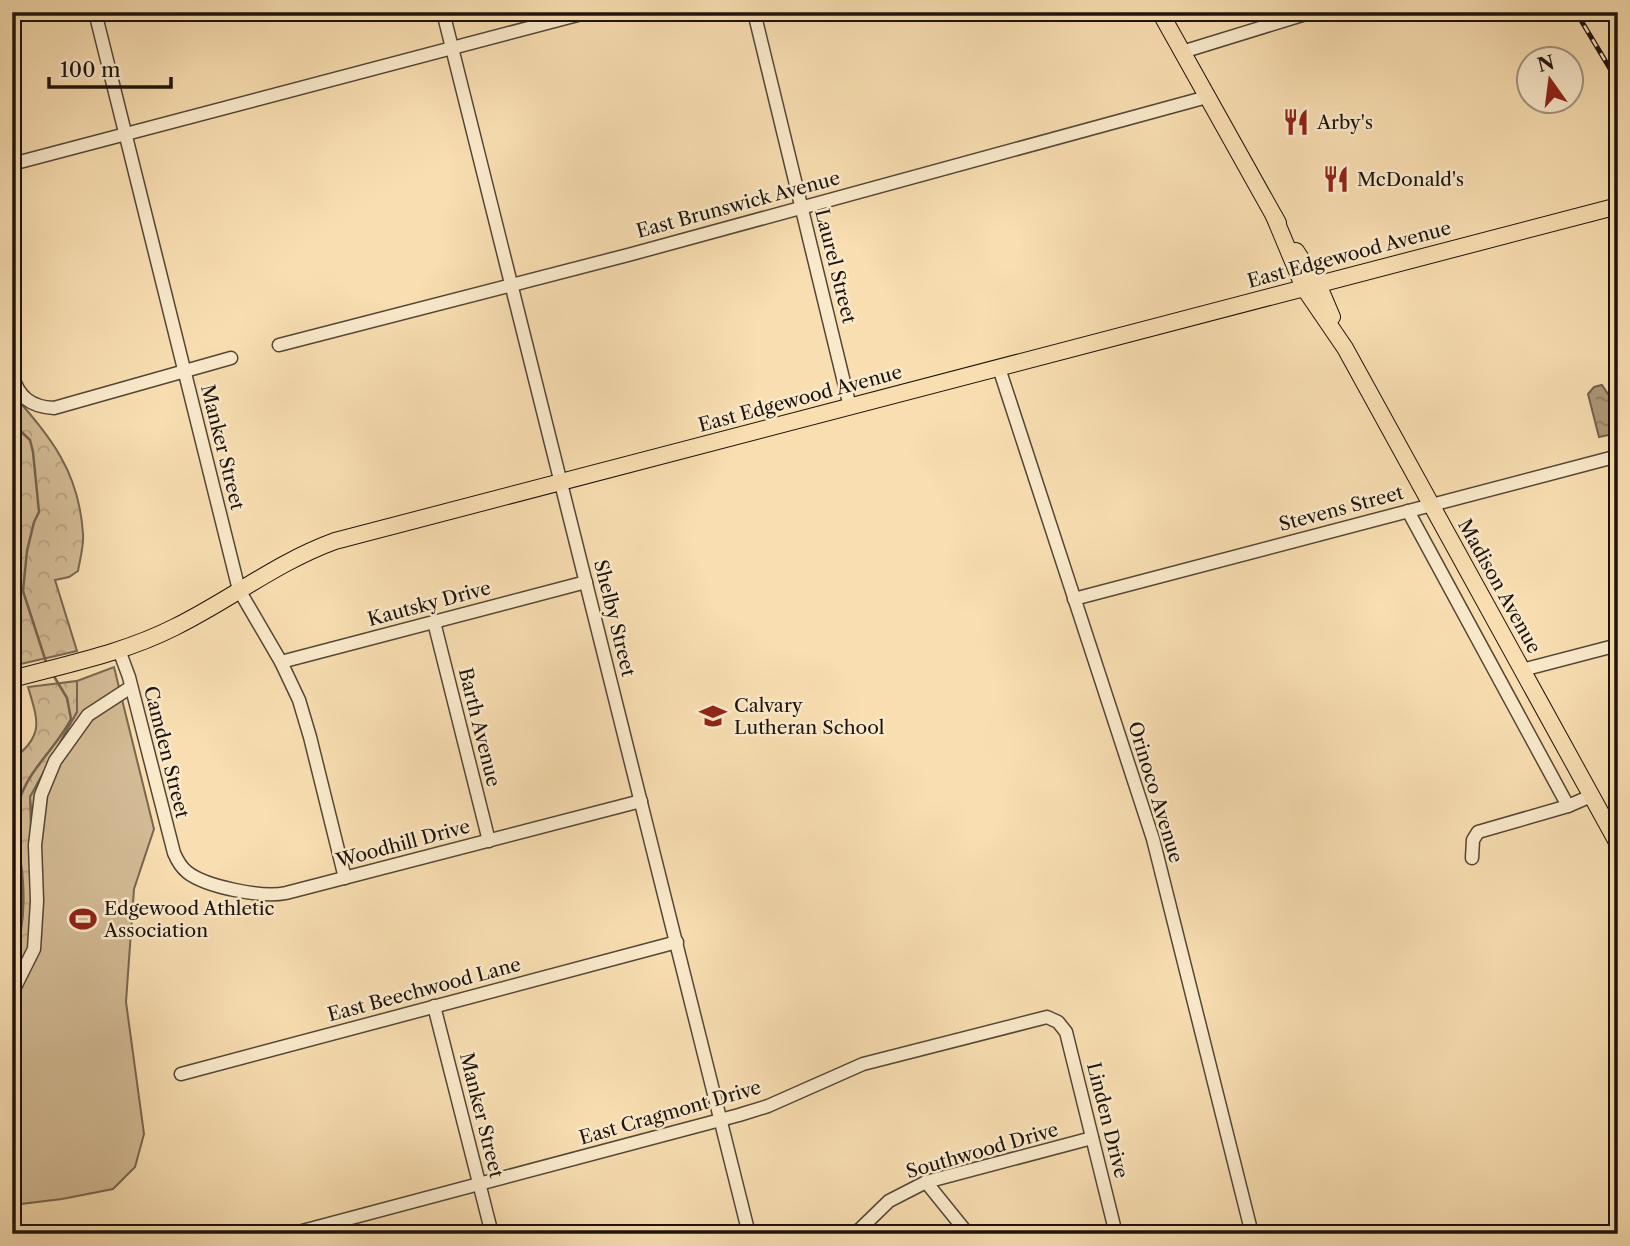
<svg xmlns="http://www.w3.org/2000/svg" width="1630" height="1246" font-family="'Libre Caslon Text',serif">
<defs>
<pattern id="forest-crowns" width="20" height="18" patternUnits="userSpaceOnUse" patternTransform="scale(1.75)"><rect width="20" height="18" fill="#d3bb95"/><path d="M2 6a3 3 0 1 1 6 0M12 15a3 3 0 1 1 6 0" fill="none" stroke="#b5a07f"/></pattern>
<pattern id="water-ripples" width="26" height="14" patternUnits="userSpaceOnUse" patternTransform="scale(1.75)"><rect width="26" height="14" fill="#ae9979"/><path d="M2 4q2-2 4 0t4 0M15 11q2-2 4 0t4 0" fill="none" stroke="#8d7c62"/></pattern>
</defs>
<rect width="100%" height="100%" fill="#f8deb1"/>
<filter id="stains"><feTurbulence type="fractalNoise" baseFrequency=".00286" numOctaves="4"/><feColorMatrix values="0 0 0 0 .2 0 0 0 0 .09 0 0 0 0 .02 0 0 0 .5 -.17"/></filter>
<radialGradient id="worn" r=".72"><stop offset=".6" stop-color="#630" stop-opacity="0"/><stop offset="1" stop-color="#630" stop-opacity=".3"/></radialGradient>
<g fill="url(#forest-crowns)" stroke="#786750" stroke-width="2">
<path d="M12,393C51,438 79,471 83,534C84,546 80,559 78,571L69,577L55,580L77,651L12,666Z"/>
<path d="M77,681V712L30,797L34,949L12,997V760C45,735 38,721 28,687Z"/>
</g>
<polygon fill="#d3bb95" stroke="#786750" stroke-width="2" points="114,667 154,829 134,889 126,1002 144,1134 135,1167 113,1189 62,1199 12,1205 12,989 34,949 35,845 30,797 77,712 77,681"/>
<polygon fill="url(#water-ripples)" stroke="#74634d" stroke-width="2" points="1602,385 1618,409 1618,433 1599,437 1588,394 1594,387"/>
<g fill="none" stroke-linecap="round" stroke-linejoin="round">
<g stroke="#74634d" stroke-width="2.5">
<polyline points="12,423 30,440 33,452 39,512 34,522 27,551 23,591 47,665"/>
<path d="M12,963C23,935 25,901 22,872C19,849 13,825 19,802C27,771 57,747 71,719L67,698L52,673"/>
</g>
<defs>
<g id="minor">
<polyline points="95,12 239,590 281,662 299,700 310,737 345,878"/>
<polyline points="443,12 749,1234"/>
<polyline points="754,12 850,407"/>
<polyline points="1182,52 1312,12"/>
<polyline points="12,164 589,12"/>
<polyline points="279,345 628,255 1207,97"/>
<polyline points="999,368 1153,839 1252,1234"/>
<path d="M12,374C18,397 31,407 54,408L231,358"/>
<polyline points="1408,511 1568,806"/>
<polyline points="1074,599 1618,456"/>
<polyline points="434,622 489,841"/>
<path d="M119,650L129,677L174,853C177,860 181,867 187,872C206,887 262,898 286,893L641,801"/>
<polyline points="281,662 586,582"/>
<polyline points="1522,670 1618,645"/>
<polyline points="1472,858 1473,840 1478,832 1568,806 1591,796"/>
<polyline points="12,993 34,949 37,901 35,845 41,795 55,761 88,715 131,687"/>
<polyline points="434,1006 492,1234"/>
<polyline points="181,1074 677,942"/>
<polyline points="926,1182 968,1234"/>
<polyline points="291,1234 739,1115 768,1106 863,1064 1047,1017 1058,1022 1066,1032 1116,1234"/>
<polyline points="855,1234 889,1201 926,1182 1092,1138"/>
<polyline points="1615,1234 1618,1233"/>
</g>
<g id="major">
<polyline points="1160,12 1278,223"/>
<polyline points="1274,216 1304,288 1345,348 1618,844"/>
<polyline points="1296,251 1318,284 1332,317"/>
<path d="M12,679C67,664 124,653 175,627C230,600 277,562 335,541L1618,206"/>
</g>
</defs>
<use href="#minor" stroke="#544635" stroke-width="15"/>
<use href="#major" stroke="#1e130c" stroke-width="18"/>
<use href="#minor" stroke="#faeacc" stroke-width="12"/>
<use href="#major" stroke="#f8deb1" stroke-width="16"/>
<defs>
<polyline id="rail" points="1576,12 1618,82"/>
</defs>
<use href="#rail" stroke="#1e130c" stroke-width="5"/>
<use href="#rail" stroke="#faeacc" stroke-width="2.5" stroke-dasharray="8" stroke-linecap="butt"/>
</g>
<defs>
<symbol id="restaurant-bare" viewBox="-9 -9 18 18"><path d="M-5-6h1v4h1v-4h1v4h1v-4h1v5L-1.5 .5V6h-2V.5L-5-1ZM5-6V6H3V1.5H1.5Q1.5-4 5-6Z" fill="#8f2418" stroke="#faeacc" stroke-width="2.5" paint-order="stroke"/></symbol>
<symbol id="school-bare" viewBox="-9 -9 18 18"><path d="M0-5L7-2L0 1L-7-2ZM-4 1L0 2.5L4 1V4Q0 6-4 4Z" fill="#8f2418" stroke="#faeacc" stroke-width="2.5" paint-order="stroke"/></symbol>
<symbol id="stadium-bare" viewBox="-9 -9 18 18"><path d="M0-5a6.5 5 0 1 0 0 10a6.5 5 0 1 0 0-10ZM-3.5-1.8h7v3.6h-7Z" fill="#8f2418" stroke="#faeacc" stroke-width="2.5" paint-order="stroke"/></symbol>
</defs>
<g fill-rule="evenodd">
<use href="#restaurant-bare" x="1277" y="103" width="38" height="38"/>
<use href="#restaurant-bare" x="1317" y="160" width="38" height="38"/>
<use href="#school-bare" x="694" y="697" width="38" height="38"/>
<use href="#stadium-bare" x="64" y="900" width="38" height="38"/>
</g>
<g text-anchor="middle" stroke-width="5" stroke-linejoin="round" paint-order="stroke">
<g font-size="19" fill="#1e130c" stroke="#faeacc" text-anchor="start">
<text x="1317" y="129">Arby's</text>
<text x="1357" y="186">McDonald's</text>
<text x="734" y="712">Calvary<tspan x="734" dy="22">Lutheran School</tspan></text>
<text x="104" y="915">Edgewood Athletic<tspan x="104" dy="22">Association</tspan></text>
</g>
<g font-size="19" fill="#1e130c" stroke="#faeacc">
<text transform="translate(738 204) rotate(-15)" y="7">East Brunswick Avenue</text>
<text transform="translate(1349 254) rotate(-15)" y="7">East Edgewood Avenue</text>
<text transform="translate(836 266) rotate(76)" y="7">Laurel Street</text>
<text transform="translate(800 398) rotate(-15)" y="7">East Edgewood Avenue</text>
<text transform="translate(223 447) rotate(76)" y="7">Manker Street</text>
<text transform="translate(1341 508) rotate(-15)" y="7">Stevens Street</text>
<text transform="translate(1500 586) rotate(61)" y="7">Madison Avenue</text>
<text transform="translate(429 603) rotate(-15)" y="7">Kautsky Drive</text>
<text transform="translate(615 618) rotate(76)" y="7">Shelby Street</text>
<text transform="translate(480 727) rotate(76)" y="7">Barth Avenue</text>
<text transform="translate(167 752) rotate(76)" y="7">Camden Street</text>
<text transform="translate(1156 792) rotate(73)" y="7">Orinoco Avenue</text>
<text transform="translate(403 843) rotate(-15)" y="7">Woodhill Drive</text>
<text transform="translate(424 989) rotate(-15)" y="7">East Beechwood Lane</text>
<text transform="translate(670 1112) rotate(-16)" y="7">East Cragmont Drive</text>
<text transform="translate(482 1115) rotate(76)" y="7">Manker Street</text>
<text transform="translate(1108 1120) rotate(76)" y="7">Linden Drive</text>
<text transform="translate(982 1150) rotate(-16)" y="7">Southwood Drive</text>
</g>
</g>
<rect width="1630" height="1246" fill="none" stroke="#f8deb1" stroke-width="42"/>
<rect x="14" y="14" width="1602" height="1218" fill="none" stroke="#1e130c" stroke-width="3.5"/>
<rect x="21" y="21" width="1588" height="1204" fill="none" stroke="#1e130c" stroke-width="2"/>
<g transform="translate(1550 80) rotate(346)"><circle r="33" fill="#faeacc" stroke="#a2947f" stroke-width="2"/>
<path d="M0-5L12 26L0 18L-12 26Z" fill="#8f2418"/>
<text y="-10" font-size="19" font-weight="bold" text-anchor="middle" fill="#1e130c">N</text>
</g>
<path d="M49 77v10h122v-10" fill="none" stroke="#1e130c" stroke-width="3.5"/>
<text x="60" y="77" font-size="21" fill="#1e130c" stroke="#faeacc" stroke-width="5" paint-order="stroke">100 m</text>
<rect width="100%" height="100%" filter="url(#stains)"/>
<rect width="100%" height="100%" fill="url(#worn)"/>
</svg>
